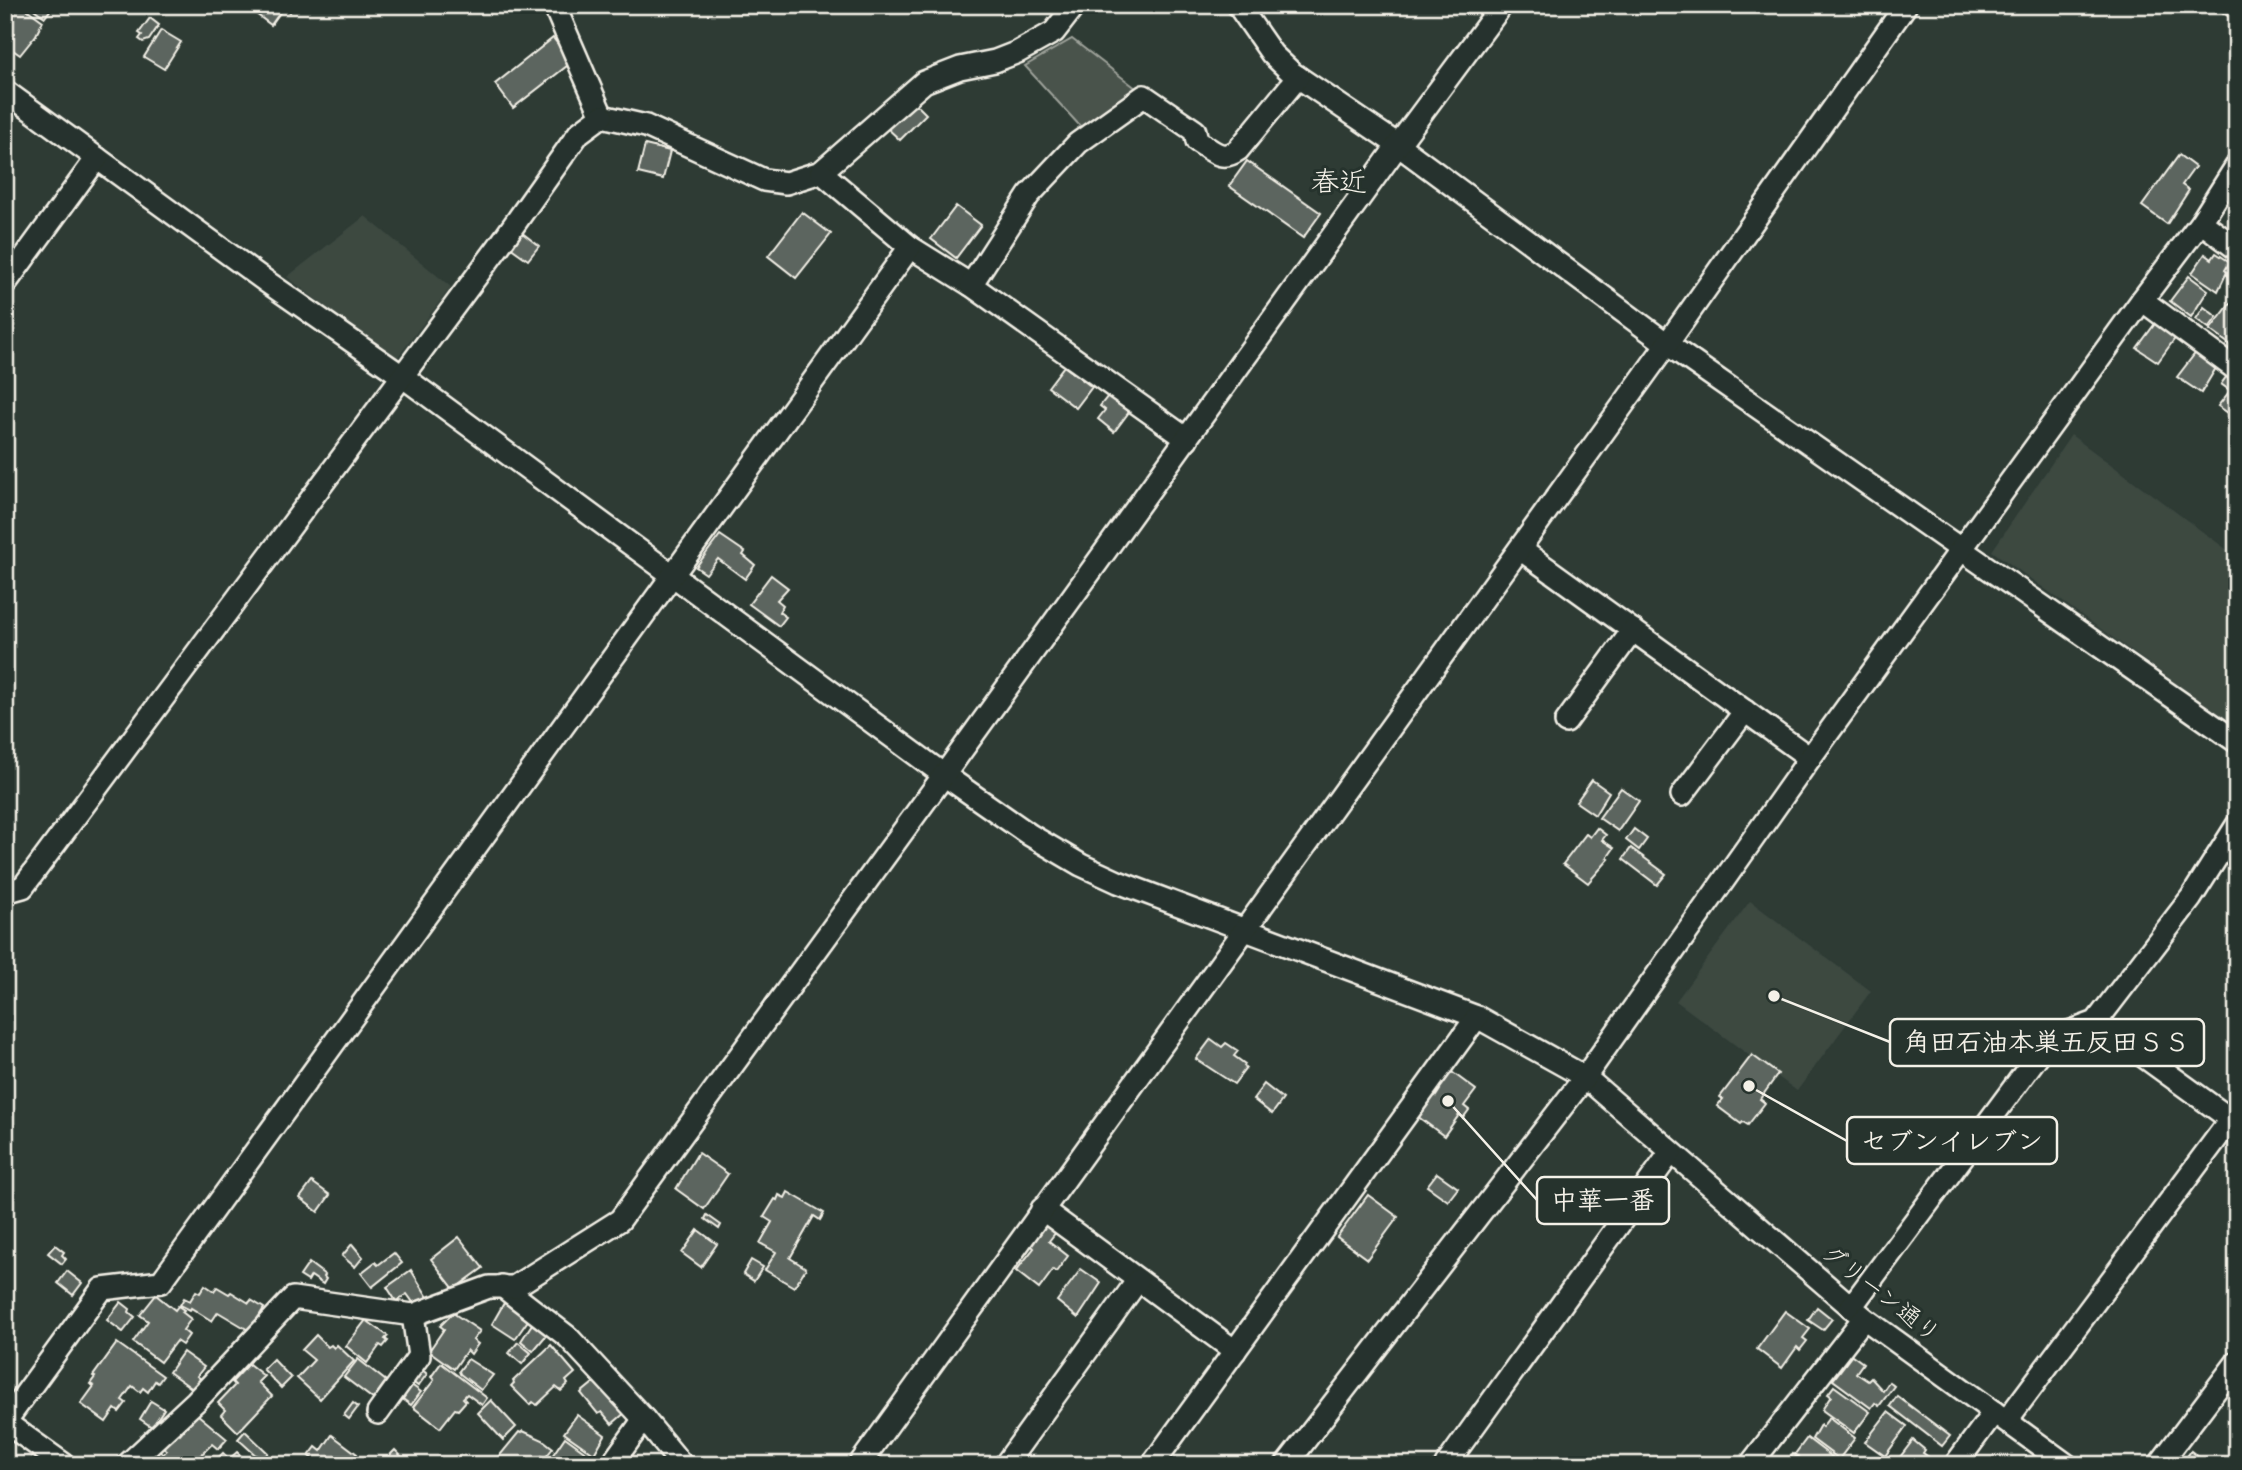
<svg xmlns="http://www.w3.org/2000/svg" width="2242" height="1470" font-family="'Playpen Sans','Klee One',sans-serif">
<rect width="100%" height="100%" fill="#2e3b34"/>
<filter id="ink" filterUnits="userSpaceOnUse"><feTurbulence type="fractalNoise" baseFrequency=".0143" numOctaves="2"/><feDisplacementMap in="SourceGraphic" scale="14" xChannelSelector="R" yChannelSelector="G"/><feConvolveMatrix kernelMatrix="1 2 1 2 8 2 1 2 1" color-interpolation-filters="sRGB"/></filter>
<g filter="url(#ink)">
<g fill="#3c4841">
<polygon points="365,216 451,287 395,361 287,277"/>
<polygon points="2071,435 2237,557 2237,727 1992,551"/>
<polygon points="1750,901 1871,991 1797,1091 1676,1001"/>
</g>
<polygon fill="#48524c" stroke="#9ea29a" stroke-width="2" points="1072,39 1141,92 1091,138 1025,66"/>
<g fill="#5c655e" stroke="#f4f1e8" stroke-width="2">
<polygon points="9,5 21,5 43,21 36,35 20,55 7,46 5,49 5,22 7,19 5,11"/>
<polygon points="28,5 54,5 45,17"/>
<polygon points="250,5 295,5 290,12 284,7 271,25 248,8"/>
<polygon points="2211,5 2237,5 2237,22"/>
<polygon points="150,18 159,25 149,40 143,42 139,39 142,35 139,33"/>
<polygon points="161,30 181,42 164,69 144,57"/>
<polygon points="553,38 572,62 513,108 495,84"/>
<polygon points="912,100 926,114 900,140 886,127"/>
<polygon points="645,145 670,151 663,179 638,173"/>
<polygon points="2179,155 2195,167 2182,185 2189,190 2167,224 2142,206"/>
<polygon points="1247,161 1321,213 1303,238 1229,186"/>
<polygon points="956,206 981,225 956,258 931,239"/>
<polygon points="802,212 831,234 796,278 768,256"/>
<polygon points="521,232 539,246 528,260 510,247"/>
<polygon points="2216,253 2230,262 2225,270 2227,272 2218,291 2192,273 2205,254 2212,259"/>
<polygon points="2235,264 2237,265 2237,281 2227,275"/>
<polygon points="2189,276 2208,290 2191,317 2170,301"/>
<polygon points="2230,304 2237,308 2237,338 2232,346 2210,330"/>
<polygon points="2204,307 2217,317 2209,328 2196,319"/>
<polygon points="2157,321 2176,337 2158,362 2137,348"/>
<polygon points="2197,351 2216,368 2201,393 2177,377"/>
<polygon points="1064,366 1092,387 1076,408 1048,387"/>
<polygon points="2227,376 2234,381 2228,389 2221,384"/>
<polygon points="2233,387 2237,390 2237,419 2218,406"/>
<polygon points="1108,396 1129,412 1114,432 1098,419 1105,410 1100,406"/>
<polygon points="720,535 745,552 743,555 755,565 745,579 718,559 706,574 696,567"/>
<polygon points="771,575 788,588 777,600 783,605 779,612 786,617 779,626 749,604"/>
<polygon points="1592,780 1609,792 1595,815 1576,802"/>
<polygon points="1621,788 1639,801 1618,831 1599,818"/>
<polygon points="1597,828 1606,835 1602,840 1614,848 1607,858 1609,859 1588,883 1563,864 1586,834 1590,837"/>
<polygon points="1634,829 1647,839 1639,850 1626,840"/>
<polygon points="1631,848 1666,874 1657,885 1623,859"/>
<polygon points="1211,1039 1222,1047 1226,1043 1238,1051 1234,1056 1245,1064 1244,1066 1246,1068 1234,1084 1196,1059"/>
<polygon points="1752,1055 1778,1074 1760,1099 1765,1103 1748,1125 1743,1122 1741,1124 1717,1106 1723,1099 1720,1097"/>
<polygon points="1449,1070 1476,1090 1464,1106 1469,1110 1463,1118 1459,1115 1444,1136 1417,1116 1433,1094 1436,1096 1440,1090 1436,1086"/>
<polygon points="1264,1084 1283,1099 1272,1114 1253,1099"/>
<polygon points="698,1153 728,1174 704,1209 676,1189"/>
<polygon points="1437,1173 1458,1188 1448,1201 1427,1186"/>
<polygon points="312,1182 330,1195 318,1212 300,1198"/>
<polygon points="788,1192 824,1213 820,1220 814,1216 790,1258 806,1268 794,1287 765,1270 776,1252 760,1243 772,1222 764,1217 775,1199 777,1200 779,1195 785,1198"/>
<polygon points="1368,1195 1398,1217 1367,1259 1337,1237"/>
<polygon points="707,1215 721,1225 719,1229 705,1219"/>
<polygon points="1045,1224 1056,1232 1049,1241 1068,1256 1056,1272 1053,1270 1039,1289 1016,1271 1034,1248 1030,1244"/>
<polygon points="698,1230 717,1244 701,1267 682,1253"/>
<polygon points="459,1237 483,1268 454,1289 431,1259"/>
<polygon points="352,1244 363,1257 355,1267 342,1256"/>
<polygon points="55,1245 64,1252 62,1255 66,1259 62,1264 48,1253"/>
<polygon points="394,1253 402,1263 372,1287 361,1273 375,1262 378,1265"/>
<polygon points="751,1260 763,1267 754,1281 743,1274"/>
<polygon points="309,1263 325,1275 324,1277 326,1279 323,1284 311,1276 308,1281 300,1276"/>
<polygon points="1081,1269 1101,1283 1078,1318 1057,1301"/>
<polygon points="411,1270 429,1299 415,1305 407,1294 396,1301 387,1287"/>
<polygon points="67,1271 82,1283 73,1295 58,1283"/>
<polygon points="205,1285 214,1291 217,1287 229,1294 231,1292 249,1303 251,1300 264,1308 250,1331 218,1312 212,1321 191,1308 190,1310 180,1305 184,1298 190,1301 196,1291 200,1293"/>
<polygon points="156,1295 175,1310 178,1306 184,1310 182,1312 191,1319 183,1330 189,1335 182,1345 176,1341 160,1362 133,1342 148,1321 140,1315"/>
<polygon points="121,1302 130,1309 129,1312 135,1317 123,1332 107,1320"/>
<polygon points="504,1303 529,1319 515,1339 492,1324"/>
<polygon points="1817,1307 1832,1319 1823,1330 1808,1320"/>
<polygon points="1785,1311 1810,1329 1803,1338 1807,1341 1800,1350 1797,1347 1782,1368 1757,1349"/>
<polygon points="453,1313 480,1331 473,1340 478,1344 471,1354 467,1350 454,1369 429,1351 444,1329 440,1326"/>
<polygon points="366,1320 388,1336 385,1339 388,1341 383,1347 380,1345 367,1363 346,1346"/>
<polygon points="534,1321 549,1332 533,1351 521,1341"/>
<polygon points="316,1335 328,1347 331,1345 334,1348 337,1345 354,1361 320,1399 297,1378 314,1360 302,1350"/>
<polygon points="518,1342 531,1353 522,1364 509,1353"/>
<polygon points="117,1343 163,1376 158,1383 155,1381 148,1392 143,1388 140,1392 132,1386 122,1400 126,1403 119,1412 115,1409 106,1422 81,1404 94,1386 90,1384 95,1377 93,1376"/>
<polygon points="551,1345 575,1373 566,1381 568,1384 561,1391 556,1387 537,1405 533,1402 530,1405 511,1386 514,1383 513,1381"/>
<polygon points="183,1352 204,1367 197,1376 202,1380 194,1390 169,1372"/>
<polygon points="1852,1355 1863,1363 1856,1373 1868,1381 1871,1378 1883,1391 1889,1382 1894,1386 1879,1406 1875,1403 1871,1408 1833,1380"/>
<polygon points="273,1359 291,1378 281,1388 263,1369"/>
<polygon points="358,1359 386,1381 373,1399 344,1377"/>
<polygon points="468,1359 493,1375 481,1390 460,1374 459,1371"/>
<polygon points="441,1363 487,1398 482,1405 467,1394 463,1398 466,1401 458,1410 455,1409 440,1428 413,1407 434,1380 431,1377"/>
<polygon points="249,1364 264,1376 258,1382 272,1396 238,1432 221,1415 225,1410 218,1403 235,1385 232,1382"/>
<polygon points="420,1368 427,1374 418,1386 411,1381"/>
<polygon points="598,1379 626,1412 612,1424 602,1412 598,1414 581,1393"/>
<polygon points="410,1384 421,1392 411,1405 400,1397"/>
<polygon points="1834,1386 1870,1412 1854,1433 1822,1410 1831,1396 1828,1394"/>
<polygon points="1897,1396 1950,1436 1942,1446 1890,1406"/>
<polygon points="491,1400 516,1427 503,1440 478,1413"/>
<polygon points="151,1401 164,1409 152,1427 140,1419"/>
<polygon points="353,1403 358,1407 349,1419 344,1415"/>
<polygon points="1888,1412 1907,1426 1885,1456 1865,1442"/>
<polygon points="197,1414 227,1439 218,1449 212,1444 191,1465 149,1465 160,1451 163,1454 167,1450 163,1447 176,1431 180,1434"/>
<polygon points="577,1415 605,1435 594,1454 564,1433"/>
<polygon points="1829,1418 1855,1438 1839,1459 1812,1439 1820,1425 1822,1427"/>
<polygon points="245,1431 268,1453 261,1460 238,1439"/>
<polygon points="523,1431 543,1440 553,1448 545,1458 542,1456 535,1465 492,1465 519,1432 521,1433"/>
<polygon points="332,1435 357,1454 349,1465 320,1465 309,1456 316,1447 321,1451"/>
<polygon points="565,1437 594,1458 589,1465 570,1465 564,1460 561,1465 558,1465 550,1459"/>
<polygon points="1807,1438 1832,1457 1827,1465 1809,1465 1795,1454"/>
<polygon points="1913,1440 1925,1450 1923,1453 1930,1458 1925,1465 1894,1465"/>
<polygon points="395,1450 405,1460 401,1465 391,1465 385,1460"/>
<polygon points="2191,1451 2209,1465 2181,1465"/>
<polygon points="237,1452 250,1465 212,1464 223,1453 229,1459"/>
<polygon points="1793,1454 1807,1465 1780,1465 1787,1459 1789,1460"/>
</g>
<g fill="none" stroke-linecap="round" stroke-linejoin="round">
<defs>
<g id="minor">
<polyline points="554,5 602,116"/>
<polyline points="1238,5 1272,54 1292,73 1398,145 1667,344 2237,742"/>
<polyline points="5,91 267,282 402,376 944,775 1030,835 1081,865 1118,882 1477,1017 1585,1077 1864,1318 2067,1465"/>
<polyline points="602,116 646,126 764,180 786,183 821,172 924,82 960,68 995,61 1018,52 1054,32 1075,5"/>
<polyline points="821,172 910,247 971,285 1187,439"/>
<polyline points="2201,222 2237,249"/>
<polyline points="5,284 97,158"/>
<path d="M971,285L1029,195L1078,143L1144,96L1195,131L1197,141C1213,151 1221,162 1238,150L1298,77"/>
<polyline points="2142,300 2237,370"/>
<polyline points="1520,549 1810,758"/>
<polyline points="1566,722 1633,630"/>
<polyline points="1682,795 1745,711"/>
<polyline points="5,892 23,887 499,246 579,133 602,116"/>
<polyline points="2096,1022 2237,1124"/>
<polyline points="1042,1209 1235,1351"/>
<polyline points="502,1286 568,1337 644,1419 682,1465"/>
<polyline points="1851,1307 2050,1039 2096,1022 2191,898 2237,825"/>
<polyline points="378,1413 419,1356 413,1315"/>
<polyline points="2007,1420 2237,1111"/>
<polyline points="5,1422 102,1289 161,1282 910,247"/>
<polyline points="5,1422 65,1465"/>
<polyline points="127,1465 196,1401 293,1298 413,1315 489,1287 514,1287 620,1220 944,775 1398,145 1502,5"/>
<polyline points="611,1465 644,1419"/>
<polyline points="859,1465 1667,344 1906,5"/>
<polyline points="1005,1465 1138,1280"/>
<polyline points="1152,1465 1477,1017"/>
<polyline points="1286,1465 1585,1077 1810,758 2142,300 2201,222 2237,165"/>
<polyline points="1446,1465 1671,1152"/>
<polyline points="1750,1465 1864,1318"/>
<polyline points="1955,1465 1994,1412"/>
<polyline points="2159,1465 2237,1362"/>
</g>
</defs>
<use href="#minor" stroke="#f4f1e8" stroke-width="26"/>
<use href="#minor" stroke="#26332d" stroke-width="21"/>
</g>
</g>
<g text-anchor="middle" stroke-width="6" stroke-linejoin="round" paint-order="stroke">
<g font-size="24" fill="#f4f1e8" stroke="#26332d">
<text transform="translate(1881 1293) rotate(38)" y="8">グリーン通り</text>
</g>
<g font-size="28" fill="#f4f1e8" stroke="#26332d">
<text x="1339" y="191">春近</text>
</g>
</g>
<path fill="none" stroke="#f4f1e8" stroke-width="2.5" d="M1774 996L1890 1042M1749 1086L1847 1141M1448 1101L1537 1200"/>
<g fill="#f4f1e8" stroke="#26332d" stroke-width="2.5">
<circle cx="1774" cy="996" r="7"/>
<circle cx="1749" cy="1086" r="7"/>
<circle cx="1448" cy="1101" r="7"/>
</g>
<g fill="#26332d" stroke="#f4f1e8" stroke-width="2.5">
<rect x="1890" y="1019" width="314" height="47" rx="7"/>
<rect x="1847" y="1117" width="210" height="47" rx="7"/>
<rect x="1537" y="1177" width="132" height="47" rx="7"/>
</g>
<g font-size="26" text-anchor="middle" font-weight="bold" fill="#f4f1e8">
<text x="2047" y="1051">角田石油本巣五反田ＳＳ</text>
<text x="1952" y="1150">セブンイレブン</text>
<text x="1603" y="1209">中華一番</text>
</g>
<rect width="2242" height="1470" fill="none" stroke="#26332d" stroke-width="28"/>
<rect x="14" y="14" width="2214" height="1442" fill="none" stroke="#f4f1e8" stroke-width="2.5" filter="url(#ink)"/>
</svg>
